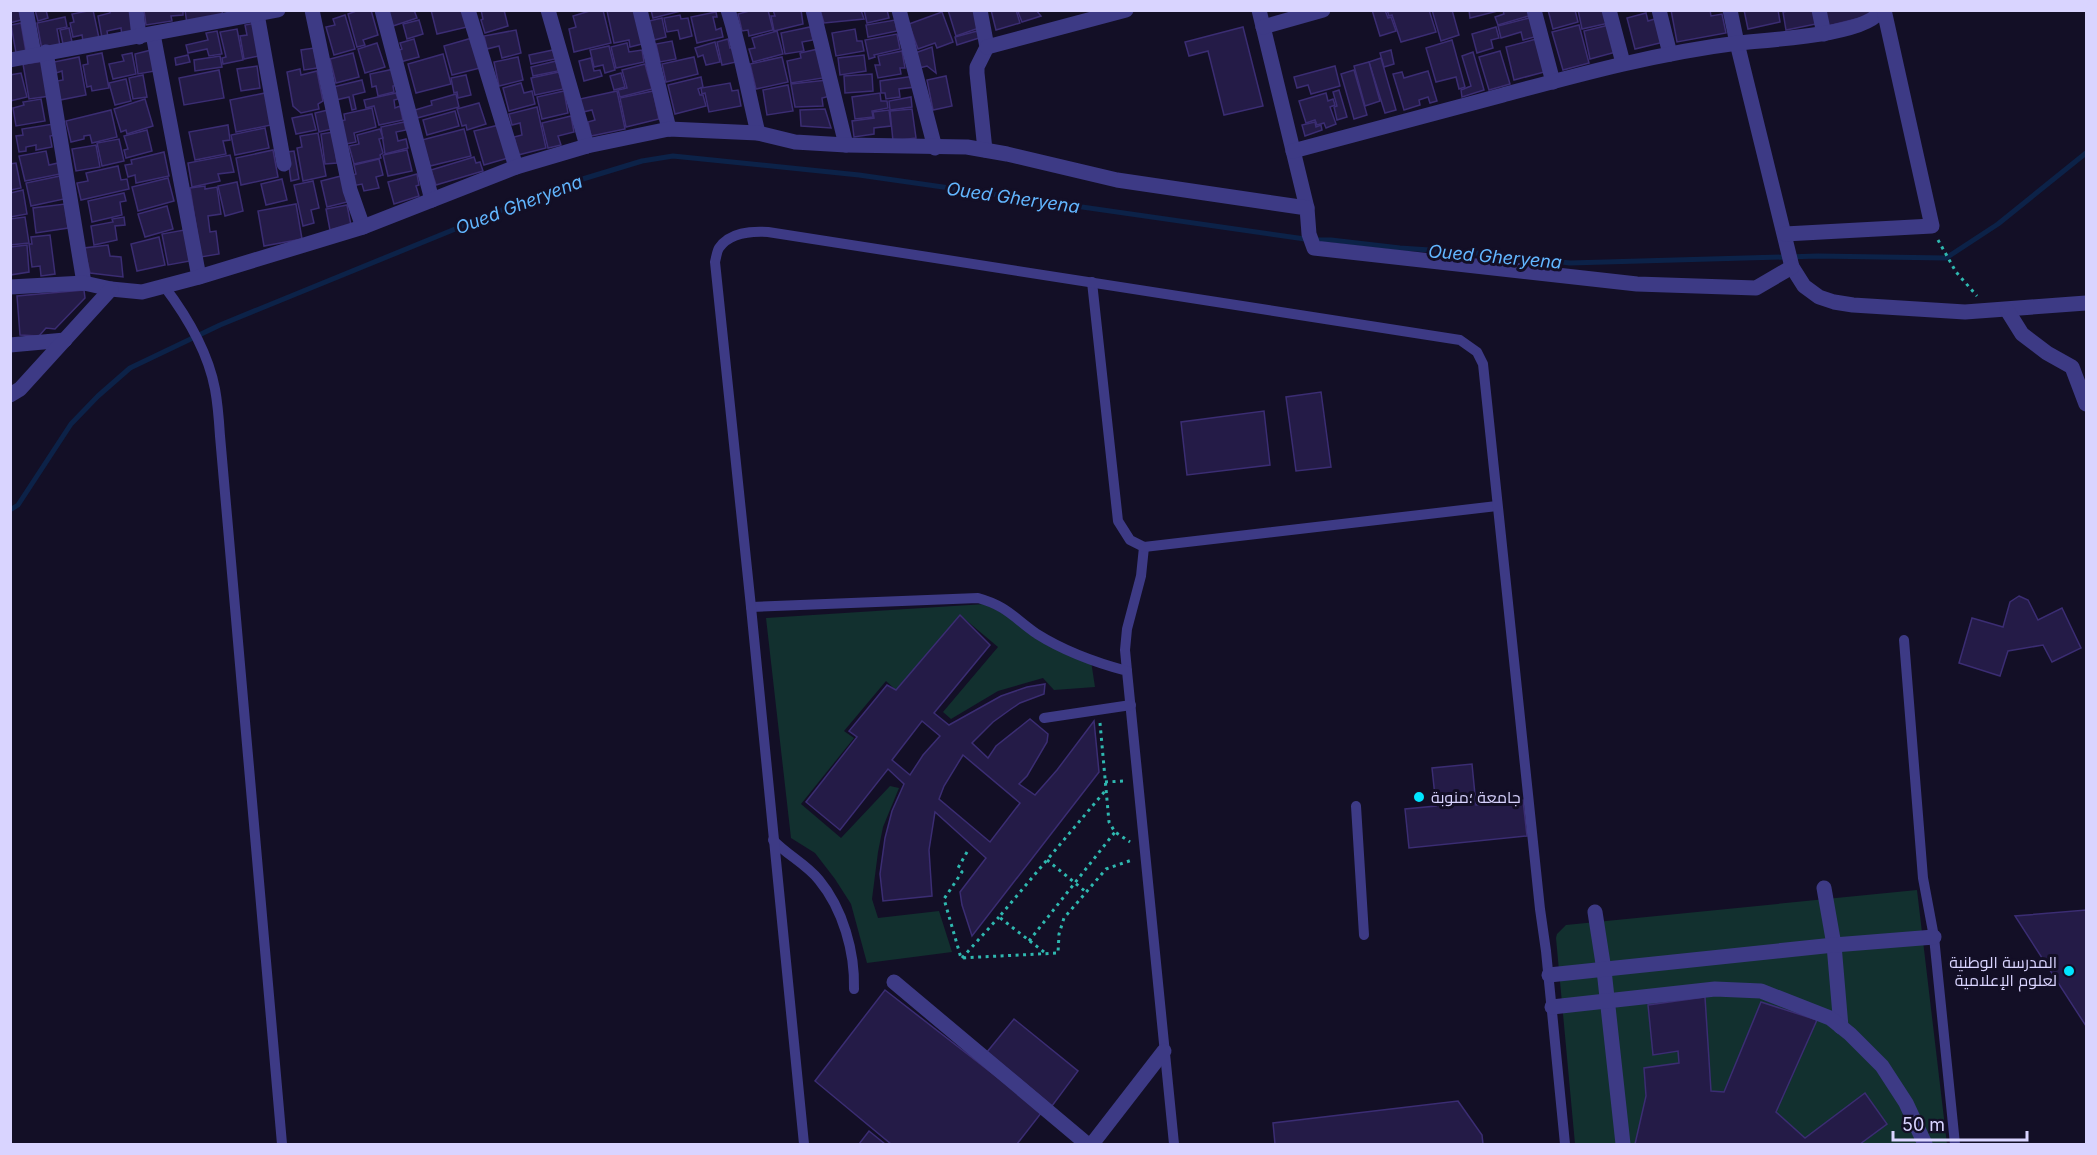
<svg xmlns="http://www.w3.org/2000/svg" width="2097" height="1155" font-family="Inter,Cairo,sans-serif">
<rect width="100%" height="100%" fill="#130f26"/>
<g fill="#12302f">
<polygon points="985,604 1091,661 1095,687 1054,690 1043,678 998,691 951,719 943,712 998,647 960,615 896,690 886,681 844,731 854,738 801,804 841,838 890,786 899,788 883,827 878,852 872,899 878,918 939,911 952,952 867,963 851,904 835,879 815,853 791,838 766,618"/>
<polygon points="1917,890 1947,1144 1860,1144 1887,1124 1865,1093 1805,1138 1776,1112 1816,1021 1724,1092 1711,1091 1704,998 1648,1005 1653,1054 1678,1051 1679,1063 1644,1068 1646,1096 1635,1144 1575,1144 1556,938 1557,934 1566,925"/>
</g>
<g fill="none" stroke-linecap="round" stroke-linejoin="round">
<polyline stroke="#0c2248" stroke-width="5" points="10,510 18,505 71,424 98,396 130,368 220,325 563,185 642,161 673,156 859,175 1312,240 1331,240 1400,248 1490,254 1570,263 1818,256 1946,258 1998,224 2086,153"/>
</g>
<g fill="#241b47" stroke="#3b2d73" stroke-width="1.5" fill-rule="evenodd">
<polygon points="10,10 19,10 21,20 10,23"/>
<polygon points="35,10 46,10 48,18 38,21"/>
<polygon points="93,10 99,38 83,41 82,35 73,37 70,23 74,22 72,14"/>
<polygon points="110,10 130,10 135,34 122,36 121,28 107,31 108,37 102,38 98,16 110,13"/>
<polygon points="144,10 183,10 183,15 171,16 172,21 146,25"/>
<polygon points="185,10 222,10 223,19 187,24"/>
<polygon points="371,10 378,35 363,40 365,45 357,47 348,14 359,10"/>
<polygon points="388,10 414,10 417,18 393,26"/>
<polygon points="431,10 463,10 467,27 437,34"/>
<polygon points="481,10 504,10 508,26 485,33 481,20 483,19"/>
<polygon points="593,10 603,10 611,43 574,52 569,29 576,27 573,16"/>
<polygon points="633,10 646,43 630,47 629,40 614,43 607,11"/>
<polygon points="651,10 681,10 681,11 653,18"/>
<polygon points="753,10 768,10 773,30 749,36 748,30 742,31 738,14"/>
<polygon points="773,10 801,10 803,24 774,31 771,16 775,16"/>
<polygon points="820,10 861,10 864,19 824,23"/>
<polygon points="864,10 887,10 889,18 867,23"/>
<polygon points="948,10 976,10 979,28 956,36"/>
<polygon points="991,10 1016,10 1020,23 996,30"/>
<polygon points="1023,10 1036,10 1041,16 1022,22 1018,12"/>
<polygon points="1372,10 1385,10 1388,18 1391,17 1396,31 1380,36"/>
<polygon points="1387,10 1429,10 1436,32 1401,42 1392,15 1389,16"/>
<polygon points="1432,10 1452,10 1459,35 1441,41"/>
<polygon points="1469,10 1498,10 1498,11 1470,18"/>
<polygon points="1503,10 1530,10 1532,15 1498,25 1495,17 1504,14"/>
<polygon points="1548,10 1575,10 1578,22 1553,29"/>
<polygon points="1578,10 1606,10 1609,23 1582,29"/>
<polygon points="1671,10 1710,10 1711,16 1722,14 1726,33 1677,42"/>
<polygon points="1744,10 1778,10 1780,22 1748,29"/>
<polygon points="1792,10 1813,10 1816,24 1786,30 1783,12"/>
<polygon points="1870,10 1872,15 1828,26 1824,11"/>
<polygon points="716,12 717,17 713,17 716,30 721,28 723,37 697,43 691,17"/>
<polygon points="942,12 953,42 937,48 935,43 918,49 909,24"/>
<polygon points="1646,13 1648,21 1658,18 1664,42 1635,49 1627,18"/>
<polygon points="345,15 355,49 334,55 326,27 335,25 333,19"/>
<polygon points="680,15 681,19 688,18 692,36 680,39 678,30 667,32 664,18"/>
<polygon points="65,17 67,27 57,29 60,46 42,50 37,23"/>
<polygon points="1533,17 1538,36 1523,40 1521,32 1501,38 1498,26"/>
<polygon points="662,18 666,37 654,40 649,21"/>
<polygon points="419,20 423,34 407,39 403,24"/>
<polygon points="895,20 897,31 868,37 866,25"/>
<polygon points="21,23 26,52 16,53 11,25"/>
<polygon points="256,23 263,55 244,59 240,36 247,35 245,25"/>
<polygon points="1579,25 1589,63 1563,70 1552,32"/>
<polygon points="1609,25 1616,52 1590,59 1584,31"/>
<polygon points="810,27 813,40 802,42 804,51 785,54 781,33"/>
<polygon points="1243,27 1263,106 1224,115 1208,51 1189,56 1185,42"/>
<polygon points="1496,27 1499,38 1491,40 1493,48 1477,53 1472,34"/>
<polygon points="69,28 72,42 63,44 60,30"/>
<polygon points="237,29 243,60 223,64 222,58 226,57 220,32"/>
<polygon points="855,29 857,41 862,41 864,51 836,56 832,33"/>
<polygon points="516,30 521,53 502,58 499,46 487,49 484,36"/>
<polygon points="217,31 222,54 209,56 207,49 188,53 186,45 208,40 206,33"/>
<polygon points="777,31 783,54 753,62 749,49 755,48 752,38"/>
<polygon points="977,31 979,38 957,45 955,37"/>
<polygon points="897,34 900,49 874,55 875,57 869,59 865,40"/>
<polygon points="472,38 480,68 452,75 444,46"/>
<polygon points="1540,38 1548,71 1514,80 1506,47"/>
<polygon points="414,39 419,57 400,62 397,51 402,49 400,43"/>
<polygon points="728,39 730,48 733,47 736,62 722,65 717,42"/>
<polygon points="1452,40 1465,87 1459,89 1456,77 1436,82 1426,48"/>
<polygon points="672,41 676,59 660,62 656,44"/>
<polygon points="715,42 720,62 706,65 703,55 698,57 695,48"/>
<polygon points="377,43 385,67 365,73 358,49"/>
<polygon points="627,43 629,52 642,50 644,62 616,68 611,47"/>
<polygon points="609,46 615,70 605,73 603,65 594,67 590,50"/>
<polygon points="932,47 936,73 927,66 919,68 915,53"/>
<polygon points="314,48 317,68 304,70 301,50"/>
<polygon points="818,49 823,78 791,83 787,61 801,58 800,53"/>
<polygon points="151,50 155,71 138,74 135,54"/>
<polygon points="553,50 555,59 531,64 529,55"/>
<polygon points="1391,50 1394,64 1384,67 1380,53"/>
<polygon points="902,51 905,68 900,68 901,74 878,78 875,65 880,65 878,56"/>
<polygon points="1500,51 1510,84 1489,90 1479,57"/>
<polygon points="1473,52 1484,90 1462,97 1461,90 1471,86 1462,56"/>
<polygon points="102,53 109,88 92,91 91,86 87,87 83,65 88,64 87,56"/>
<polygon points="132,53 136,74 113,79 109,64 124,61 122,55"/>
<polygon points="353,53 359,77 336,83 330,59"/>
<polygon points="443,54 451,84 416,93 408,64"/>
<polygon points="188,55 190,62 176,65 175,58"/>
<polygon points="864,55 866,71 840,75 838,58"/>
<polygon points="220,56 222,67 195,71 194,60"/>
<polygon points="79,57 86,95 60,100 57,81 63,80 62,71 56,73 54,62"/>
<polygon points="518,57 523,80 499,86 494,62"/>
<polygon points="694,57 698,74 666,82 662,64"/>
<polygon points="782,57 788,82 756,89 750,64"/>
<polygon points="591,58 594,71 600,70 602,76 584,81 579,61"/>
<polygon points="1381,58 1396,110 1385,113 1369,62"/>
<polygon points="45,61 50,96 29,99 23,64"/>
<polygon points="556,61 558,71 533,76 531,67"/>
<polygon points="1369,62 1380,101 1365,106 1354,66"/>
<polygon points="645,64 652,89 620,97 618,90 627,88 622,70"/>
<polygon points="257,66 260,88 241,91 237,69"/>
<polygon points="1335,66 1340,86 1311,94 1308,85 1297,88 1294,77"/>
<polygon points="300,69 301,75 317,71 323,101 318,104 319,109 301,113 293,106 287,72"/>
<polygon points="394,69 398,85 393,86 394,92 378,96 376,86 372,87 370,74"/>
<polygon points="219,70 224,98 184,105 179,78"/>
<polygon points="1354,70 1367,115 1354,119 1341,74"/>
<polygon points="1428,71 1437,101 1430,103 1428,97 1419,100 1420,105 1404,110 1393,74 1402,72 1404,78"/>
<polygon points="559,72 563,89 535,95 531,78"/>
<polygon points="21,73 27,97 10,101 10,75"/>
<polygon points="621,73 625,87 614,90 610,76"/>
<polygon points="872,74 873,91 845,93 844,76"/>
<polygon points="143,75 147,97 133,99 129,78"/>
<polygon points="466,75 471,95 458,98 457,92 454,93 451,78"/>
<polygon points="914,76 915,87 899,89 900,97 886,99 885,93 881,93 880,81"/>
<polygon points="946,76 952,106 933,110 927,80"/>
<polygon points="701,77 703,87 698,89 700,95 703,95 706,106 675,114 668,85"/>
<polygon points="126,79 131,101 115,105 109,83"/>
<polygon points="362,80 365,92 353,95 356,109 352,110 349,97 336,100 333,87"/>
<polygon points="827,80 830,96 822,98 823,106 795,107 791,84"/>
<polygon points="521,83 524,93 532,91 535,104 509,111 503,88"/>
<polygon points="730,83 732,91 738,90 741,106 709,112 705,93 702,94 701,88"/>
<polygon points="788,85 793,111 767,115 763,90"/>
<polygon points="1339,90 1347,117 1337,120 1334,107 1337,106 1333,92"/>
<polygon points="564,91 568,113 542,119 537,97"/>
<polygon points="617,91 625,129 591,136 588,122 595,120 592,110 583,112 580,99"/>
<polygon points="653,91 659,119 626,127 620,98"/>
<polygon points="265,93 271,125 236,132 230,100"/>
<polygon points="396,93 398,99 394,100 395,108 400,106 403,120 379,125 374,106 366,108 364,100"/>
<polygon points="880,93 881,101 887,101 888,108 872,111 873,117 855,119 852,97"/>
<polygon points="1326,93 1328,101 1333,99 1335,105 1330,107 1336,124 1326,128 1324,123 1317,125 1315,120 1306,123 1299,101"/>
<polygon points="456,94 459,107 417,118 415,110 432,105 431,101"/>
<polygon points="911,97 912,107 890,110 889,101"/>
<polygon points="41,99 45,121 16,126 13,108 24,105 23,102"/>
<polygon points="145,99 153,126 127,134 126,130 121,132 114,109"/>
<polygon points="479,103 486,124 467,130 466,125 462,126 457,109"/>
<polygon points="537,107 546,148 518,155 514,137 522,135 520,123 512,125 509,114"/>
<polygon points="372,108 376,127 354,133 356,142 346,144 341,121 345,120 344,114"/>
<polygon points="825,109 831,128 801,126 800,110"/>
<polygon points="912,109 916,138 893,141 890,111"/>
<polygon points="111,110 117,137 92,143 90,135 84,136 84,139 71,142 66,121"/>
<polygon points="328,110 332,129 319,132 315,113"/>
<polygon points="889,110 891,126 874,128 874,134 854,137 852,121 874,118 873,112"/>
<polygon points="455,111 459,126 427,135 423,120"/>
<polygon points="312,114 316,130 296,134 292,118"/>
<polygon points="571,116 574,132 558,136 561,145 548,148 542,123"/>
<polygon points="404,122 406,130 396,132 398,141 406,139 408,148 385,154 381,127"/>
<polygon points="1315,122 1316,127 1321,125 1322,130 1305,136 1302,125"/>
<polygon points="53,124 55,135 50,136 52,147 36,150 36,145 26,147 26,151 19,152 16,136 23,135 22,129"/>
<polygon points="228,125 230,140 223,141 226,154 195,160 189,132"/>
<polygon points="499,125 508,158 484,165 474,131"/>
<polygon points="265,128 269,148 235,155 231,135"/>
<polygon points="380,129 383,138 379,139 383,153 380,155 381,158 354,164 349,146 359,144 357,135"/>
<polygon points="464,129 471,156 430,166 422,140"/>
<polygon points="147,130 152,151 126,158 124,150 128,149 124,136"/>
<polygon points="333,132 337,163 325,164 321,134"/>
<polygon points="318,133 326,176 303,181 297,148 302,147 300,136"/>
<polygon points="119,139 124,161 102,166 97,143"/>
<polygon points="96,145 100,167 76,171 72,149"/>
<polygon points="273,150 278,177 241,185 236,158"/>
<polygon points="407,150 412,171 388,176 383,155"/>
<polygon points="46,151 49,165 58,163 60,174 25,181 19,156"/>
<polygon points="294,151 299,179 291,181 287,152"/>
<polygon points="164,152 169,176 136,183 135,175 128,177 125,165 132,164 131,160"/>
<polygon points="230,155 234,172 218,174 220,181 192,187 188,163"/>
<polygon points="474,157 476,163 480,162 483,171 436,185 431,170"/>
<polygon points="379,159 383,175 376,177 379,188 364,191 362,184 352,186 349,176 356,174 354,165"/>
<polygon points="16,163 21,188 10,190 10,164"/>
<polygon points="118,166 121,180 127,179 129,189 81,200 77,183 88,181 86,173"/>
<polygon points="417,174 419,185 416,186 419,196 394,204 388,182"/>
<polygon points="60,176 64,199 31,206 26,183"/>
<polygon points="341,176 347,202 327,207 321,181"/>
<polygon points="168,178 174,201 138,211 132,187"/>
<polygon points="282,179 287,200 266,205 261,184"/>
<polygon points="313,181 319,208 311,210 314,223 303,226 294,185"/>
<polygon points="237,182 243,211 225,216 218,186"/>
<polygon points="205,186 205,189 217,187 221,214 208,216 210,232 216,231 219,254 201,257 190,188"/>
<polygon points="23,190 27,214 10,217 10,193"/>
<polygon points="124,193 126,201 120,202 122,215 92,222 88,201"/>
<polygon points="65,204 68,228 36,233 33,208"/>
<polygon points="296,204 302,239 264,246 258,211"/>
<polygon points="347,205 351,225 330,230 326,209"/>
<polygon points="167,206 173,229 145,237 138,214"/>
<polygon points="25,217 29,243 10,245 10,219"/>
<polygon points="124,217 125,225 115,226 117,240 94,245 91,226 113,222 112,219"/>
<polygon points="184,230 190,261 168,265 162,234"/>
<polygon points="50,235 55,274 41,276 40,266 32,267 29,244 32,244 31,237"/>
<polygon points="159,237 165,265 137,271 131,244"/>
<polygon points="27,245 29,272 10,275 10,247"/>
<polygon points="108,245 110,256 121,257 123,277 90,273 84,248"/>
<polygon points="84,290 85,298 55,329 46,328 39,336 20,335 17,296"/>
<polygon points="1321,392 1331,467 1296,471 1286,397"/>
<polygon points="1264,411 1270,465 1187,475 1181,422"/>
<polygon points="2019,596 2028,600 2038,620 2062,608 2081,648 2052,662 2043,645 2008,651 2000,676 1959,663 1972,618 2003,627 2010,602"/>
<path d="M960,615L990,645L934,713L949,725L1001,696L1027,687L1045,684L1044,694L1020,703L1011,709L993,722L972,743L988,758L996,746L1030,719L1048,734L1047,742L1027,776L1019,784L1035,795L1057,770L1094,721L1099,772L972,936L962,905L960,892L986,858L935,812L929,850L932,896L883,901L880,874L885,838L892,811L904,784L888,769L840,830L806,802L857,737L849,731L887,685L896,690ZM922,721L940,736L923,755L910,775L892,760ZM963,755L1020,803L990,842L939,799L944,786Z"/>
<polygon points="1472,764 1476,805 1523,800 1527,836 1409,848 1405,809 1436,806 1432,768"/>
<polygon points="2086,910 2086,1026 2015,916"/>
<polygon points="885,990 1042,1112 1017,1144 891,1144 815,1081"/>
<polygon points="1705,997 1711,1091 1724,1092 1761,1002 1817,1020 1776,1112 1805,1138 1865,1093 1887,1124 1860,1144 1635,1144 1646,1096 1644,1068 1679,1063 1678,1051 1653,1055 1648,1005"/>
<polygon points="1014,1019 1078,1071 1052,1106 987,1052"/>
<polygon points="1458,1101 1482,1135 1483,1144 1275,1144 1273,1123"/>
<polygon points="869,1131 885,1144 859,1144"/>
</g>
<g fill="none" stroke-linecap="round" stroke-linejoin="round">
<g stroke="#2fb8b0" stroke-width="3" stroke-dasharray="3 4.5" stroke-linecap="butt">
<polyline points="1938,240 1956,272 1977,296"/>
<polyline points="1100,723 1109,822 1115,832 1130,842"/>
<polyline points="1105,782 1125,781"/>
<polyline points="967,852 958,868 962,872 944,899 961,958 1058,953 1059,934 1064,918 1106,869 1132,860"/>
<polyline points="1047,860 1086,892"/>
<polyline points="1029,941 1115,832"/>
<polyline points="1044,952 999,917 1105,791"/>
<polyline points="962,958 999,917"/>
</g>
<g stroke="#3d3a85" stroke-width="10">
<polyline points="1092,282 1118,521 1130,540 1144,547 1141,576 1127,629 1125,650 1127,671"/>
<path d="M164,286C186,315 208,352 215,389C218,405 219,420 220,436L282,1144"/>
<polyline points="1144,547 1497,506"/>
<path d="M751,607L978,598C1007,606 1014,618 1037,634C1064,651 1097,663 1127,671L1174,1144"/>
<polyline points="1904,640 1923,878 1934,937 1955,1144"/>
<polyline points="1044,718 1131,705"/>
<polyline points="1356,806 1364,935"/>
<path d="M773,840C787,855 806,864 819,880C843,909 855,952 854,989"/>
<path d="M804,1144L751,607L715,262C716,258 717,251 719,248C730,232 751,231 768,232L1460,340L1477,352L1483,364L1540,909L1546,951L1565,1144"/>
</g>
<g stroke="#3d3a85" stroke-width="15">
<polyline points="26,10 34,54"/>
<polyline points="136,10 139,37"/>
<polyline points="312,10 350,190 363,227"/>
<polyline points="382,10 432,200"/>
<polyline points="468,10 516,167"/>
<polyline points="548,10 587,146"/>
<polyline points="640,10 669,129"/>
<path d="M728,10C741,51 748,92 758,133"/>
<polyline points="813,10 846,145"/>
<polyline points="899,10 935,148"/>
<polyline points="980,10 987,47 977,67 977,73 985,150"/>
<polyline points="1259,10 1307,208"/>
<polyline points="1534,10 1553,82"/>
<polyline points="1609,10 1623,63"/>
<polyline points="1659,10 1670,54"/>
<polyline points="1730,10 1737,43 1792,267 1804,286 1819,297 1834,302 1853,305 1965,312 2086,303"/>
<polyline points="1819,10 1824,34"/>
<polyline points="257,14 284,164"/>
<polyline points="1263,27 1323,10"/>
<polyline points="153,34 199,277"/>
<polyline points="987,47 1126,10"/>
<polyline points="46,52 84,283"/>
<polyline points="10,60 278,10"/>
<path d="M1293,151C1363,132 1433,114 1503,95C1581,74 1658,53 1738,43C1765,40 1871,35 1880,10"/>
<polyline points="1785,234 1932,226 1884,10"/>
<polyline points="10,287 84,283 111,289 142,292 199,277 363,227 516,167 587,146 669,129 758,133 795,142 846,145 967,147 1007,154 1117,180 1307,208 1309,234 1314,248 1637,284 1756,288 1792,267"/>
<polyline points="2007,310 2022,334 2047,353 2072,367 2086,404"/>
<polyline points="10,345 65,340"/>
<polyline points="10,395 20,389 111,289"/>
<polyline points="1824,888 1834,945 1841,1027"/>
<polyline points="1595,912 1604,970 1623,1144"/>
<polyline points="1549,975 1834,945 1934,937"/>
<polyline points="894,982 1087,1144"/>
<polyline points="1552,1007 1715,989 1761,991 1830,1018 1850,1034 1882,1066 1906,1103 1925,1144"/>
<polyline points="1092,1144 1164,1051"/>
</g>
</g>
<g fill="#00e5ff" stroke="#130f26" stroke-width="2">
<circle cx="1419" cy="797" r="6"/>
<circle cx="2069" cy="971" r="6"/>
</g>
<g text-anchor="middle" stroke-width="6" stroke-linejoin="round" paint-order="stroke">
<g font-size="16" fill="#d9d4ff" stroke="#130f26" text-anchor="start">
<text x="1431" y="803">جامعة ؛منوبة</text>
<text x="2057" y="968" text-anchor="end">المدرسة الوطنية<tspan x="2057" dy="18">لعلوم الإعلامية</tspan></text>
</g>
<g font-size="18" font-style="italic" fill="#62b6ff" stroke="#130f26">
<text transform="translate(1013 198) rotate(8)" y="6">Oued Gheryena</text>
<text transform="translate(519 205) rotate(-21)" y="6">Oued Gheryena</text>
<text transform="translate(1495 257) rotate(5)" y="6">Oued Gheryena</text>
</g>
</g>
<rect width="2097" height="1155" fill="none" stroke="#d9d4ff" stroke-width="24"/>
<path d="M1893 1131v9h134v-9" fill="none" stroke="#d9d4ff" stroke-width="3"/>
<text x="1902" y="1131" font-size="18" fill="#d9d4ff" stroke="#130f26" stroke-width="4.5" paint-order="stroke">50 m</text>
</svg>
